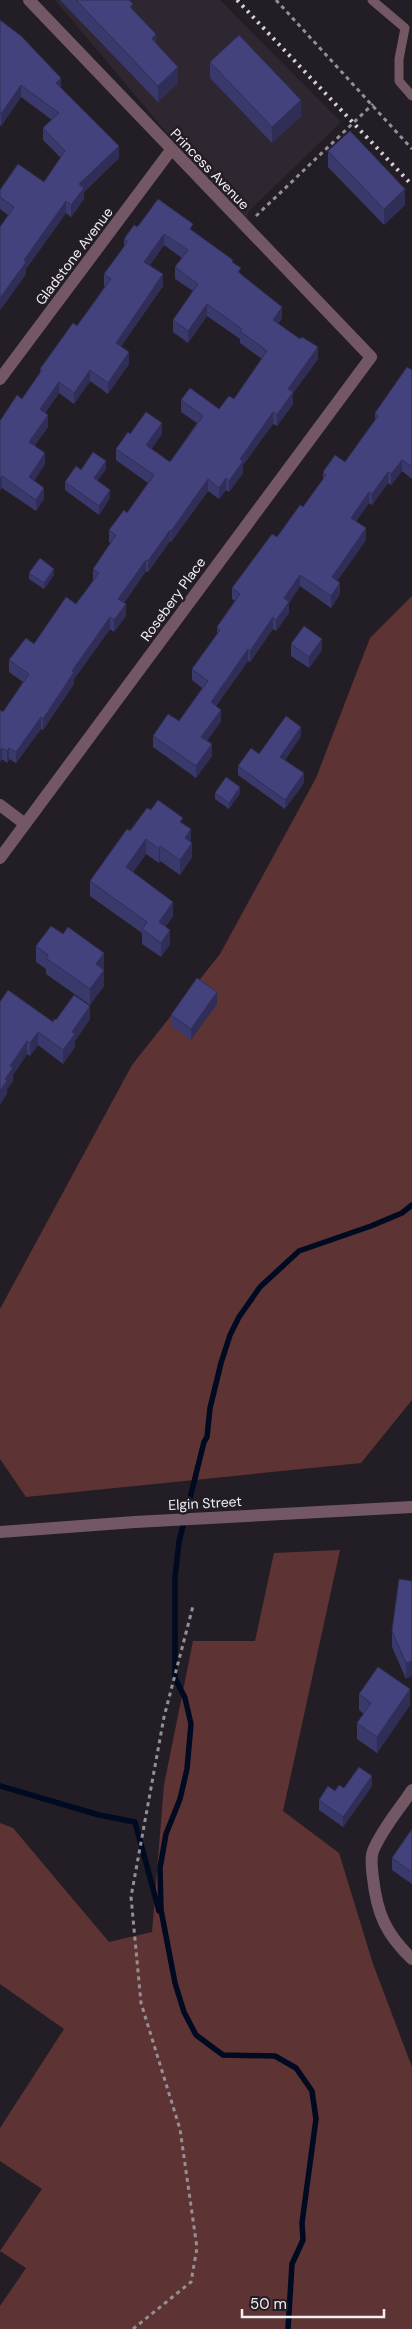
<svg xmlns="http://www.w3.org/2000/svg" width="412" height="2329" font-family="'DM Sans',sans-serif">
<rect width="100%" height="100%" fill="#231e25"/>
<polygon fill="#2e2631" points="55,0 220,0 341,122 249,211 245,226"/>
<g fill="#5d3433">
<polygon points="412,596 412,1400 361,1463 26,1497 0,1459 0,1309 132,1065 220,954 316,778 370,638"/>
<polygon points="340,1550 283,1811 339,1853 373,1964 412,2067 412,2329 0,2329 0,2306 26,2268 0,2251 42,2189 0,2161 0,2128 64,2029 0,1984 0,1823 13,1828 109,1942 152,1932 164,1785 193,1641 255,1641 274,1553"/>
</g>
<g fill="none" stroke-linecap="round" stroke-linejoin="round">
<g stroke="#000a20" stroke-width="5.5">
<polyline points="0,1786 99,1815 135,1822 159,1911"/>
<polyline points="288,2329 292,2264 303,2240 302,2223 316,2119 312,2091 296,2068 275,2056 223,2055 196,2035 184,2012 175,1983 161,1910 160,1868 166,1834 180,1799 187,1769 191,1724 185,1698 175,1678 175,1577 179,1542 204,1442 207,1437 210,1408 221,1363 230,1335 239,1317 260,1287 299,1251 371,1226 402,1213 412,1205"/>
</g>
<g stroke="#949096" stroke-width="3" stroke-dasharray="4 4" stroke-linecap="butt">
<polyline points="276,0 412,149"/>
<polyline points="256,216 373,104"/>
<polyline points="133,2329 191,2282 197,2248 180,2129 141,2003 131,1897 164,1717 193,1606"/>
</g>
<polyline stroke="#745765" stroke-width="9" points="372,0 405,28 399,59 399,81 412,96"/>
<g stroke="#745765" stroke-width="12">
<polyline points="0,379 171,150"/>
<polyline points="0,805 25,824"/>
<polyline points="0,858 371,357 29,0"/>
<path d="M412,1790C399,1810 382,1829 373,1851C370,1859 372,1870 373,1878C377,1914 386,1934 412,1959"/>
</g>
<polyline stroke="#745765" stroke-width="12" points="0,1532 135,1522 412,1507"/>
<polyline stroke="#d5d2d6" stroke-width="4" stroke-dasharray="2.5 5" stroke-linecap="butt" points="237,0 412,185"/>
</g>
<g fill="#3a396b">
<polygon points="60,0 129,0 133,10 156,44 178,83 158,102"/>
<polygon points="0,20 61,88 119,158 84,192 84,199 71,217 66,213 26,269 26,274 0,310 0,227 8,215 0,209 0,190 44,182 61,158 43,140 43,128 52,120 21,97 1,126 0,125"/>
<polygon points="210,62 301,116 272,143 210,78"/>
<polygon points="328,151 405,205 384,225 328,167"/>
<polygon points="137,227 193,231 233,263 241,274 282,318 278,324 318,359 293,393 293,404 277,426 273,424 243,465 243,473 229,492 226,490 219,499 208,491 171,542 170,541 148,572 146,571 124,603 126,616 114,632 110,629 74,679 74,684 43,730 41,729 16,763 9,759 7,763 2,759 0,762 0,710 3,712 23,682 9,672 9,660 34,644 76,604 93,581 93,569 111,543 109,542 109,530 127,513 148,483 116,460 116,449 130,434 162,434 151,449 170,462 197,423 181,412 181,400 219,409 234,399 262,359 240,343 240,339 207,316 188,343 173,332 173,320 193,291 175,279 175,267 182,258 164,245 150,265 163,286 121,346 129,364 108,394 90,381 74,404 59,393 45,413 48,427 35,445 45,464 34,481 44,499 36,511 2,488 0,421 22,399 40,373 40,369 77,326 105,286 104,286 104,274 124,247 124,239"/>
<polygon points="412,370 412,479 402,471 391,485 388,483 372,505 369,503 356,521 366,540 337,581 340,594 331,608 300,586 289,603 289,613 276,631 273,629 250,662 248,661 216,706 221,721 207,741 212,756 196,778 153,747 153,736 179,721 202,688 192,680 192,669 217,634 217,627 235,601 232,599 232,588 303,507 323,480 323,472 345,462 375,420 375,413"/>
<polygon points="106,469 97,481 110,498 99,515 65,490 65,482 81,470"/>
<polygon points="29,573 54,575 44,589 29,579"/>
<polygon points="291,644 322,650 309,668 291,656"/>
<polygon points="301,736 285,760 304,783 285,809 238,775 238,766 259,754"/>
<polygon points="215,793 240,793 229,809 215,799"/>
<polygon points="151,810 183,823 191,842 192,857 180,875 160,861 159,863 146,854 133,872 173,916 166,926 170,944 161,957 142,944 142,933 90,896 90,881 130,831"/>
<polygon points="36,946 104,969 104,986 90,1005 46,974 46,969 36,962"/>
<polygon points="0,1002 53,1022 56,1020 90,1019 75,1041 75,1047 63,1064 38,1045 30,1056 27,1054 13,1075 13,1081 7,1089 7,1094"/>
<polygon points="217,1004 191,1040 171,1026 171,1015"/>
<polygon points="412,1581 406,1679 392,1647 392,1631"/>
<polygon points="359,1694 410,1705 377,1753 357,1739 357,1723 364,1714 359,1710"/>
<polygon points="372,1786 343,1827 319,1810 319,1800 335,1791 344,1788"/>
<polygon points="412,1829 412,1884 392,1870 392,1858"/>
</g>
<g fill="#302e57">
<polygon points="156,34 156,50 152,39"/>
<polygon points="178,67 178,83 158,102 158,86"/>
<polygon points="61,78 61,90 56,83"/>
<polygon points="21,85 21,97 1,126 1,114"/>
<polygon points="301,100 301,116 272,143 272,127"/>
<polygon points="119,146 119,158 84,192 84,199 71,217 71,205 79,184"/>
<polygon points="405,189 405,205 384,225 384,209"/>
<polygon points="66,201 66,213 26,269 26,274 0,310 0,298 24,260"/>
<polygon points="164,234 164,245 144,273 144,262"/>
<polygon points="163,274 163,286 116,354 116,343"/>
<polygon points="207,304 207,316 188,343 188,331"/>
<polygon points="282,307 282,318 273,331 273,320"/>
<polygon points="318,347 318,359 293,393 293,404 277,426 277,415 288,389"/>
<polygon points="129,352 129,364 108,394 108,383"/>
<polygon points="90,370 90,381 74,404 74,393"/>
<polygon points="59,382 59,393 40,421 40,409"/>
<polygon points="273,412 273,424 243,465 243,473 229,492 229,481 240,459"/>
<polygon points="48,415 48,427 29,453 29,442"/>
<polygon points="162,423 162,434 146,457 146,445"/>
<polygon points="45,453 45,464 29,489 29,477"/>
<polygon points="402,460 402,471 391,485 391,474"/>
<polygon points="106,461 106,469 94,486 94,478"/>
<polygon points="388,472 388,483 372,505 372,494"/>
<polygon points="2,476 2,488 0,491 0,479"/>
<polygon points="226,478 226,490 219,499 219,488"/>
<polygon points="208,479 208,491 171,542 171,531"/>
<polygon points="44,488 44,499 36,511 36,500"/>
<polygon points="110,490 110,498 99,515 99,506"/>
<polygon points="369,492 369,503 351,529 351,518"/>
<polygon points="366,528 366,540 332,588 332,577"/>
<polygon points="170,530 170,541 148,572 148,561"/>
<polygon points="146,560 146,571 118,611 118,599"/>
<polygon points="54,569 54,575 44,589 44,583"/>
<polygon points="300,575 300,586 289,603 289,613 276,631 276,620 284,598"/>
<polygon points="340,583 340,594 331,608 331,596"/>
<polygon points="126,604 126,616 114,632 114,620"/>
<polygon points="110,617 110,629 74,679 74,684 43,730 43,719 72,671"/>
<polygon points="273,617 273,629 250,662 250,651"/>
<polygon points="322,639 322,650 309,668 309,657"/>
<polygon points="248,649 248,661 211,713 211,702"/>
<polygon points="221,710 221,721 201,749 201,737"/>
<polygon points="41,717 41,729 16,763 16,752"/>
<polygon points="301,727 301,736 280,766 280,757"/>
<polygon points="212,744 212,756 196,778 196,766"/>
<polygon points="2,748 2,759 0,762 0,751"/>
<polygon points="9,748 9,759 7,763 7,751"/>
<polygon points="304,773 304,783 285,809 285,800"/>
<polygon points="240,787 240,793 229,809 229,803"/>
<polygon points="191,829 191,843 185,838"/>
<polygon points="146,839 146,854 126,881 126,867"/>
<polygon points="192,843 192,857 180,875 180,860"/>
<polygon points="160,846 160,861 159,863 159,849"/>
<polygon points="173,902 173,916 159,936 159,922"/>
<polygon points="170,930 170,944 161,957 161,943"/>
<polygon points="104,953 104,969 96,980 96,964"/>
<polygon points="104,970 104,986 90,1005 90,989"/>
<polygon points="217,992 217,1004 191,1040 191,1029"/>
<polygon points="90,1006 90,1019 75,1041 75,1047 63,1064 63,1050 72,1032"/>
<polygon points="38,1032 38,1045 30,1056 30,1043"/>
<polygon points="27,1041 27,1054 13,1075 13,1081 7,1089 7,1094 0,1105 0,1091 10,1066"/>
<polygon points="412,1661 412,1676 406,1679 406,1663"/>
<polygon points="410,1689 410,1705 377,1753 377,1737"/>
<polygon points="372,1776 372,1786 343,1827 343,1817"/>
</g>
<g fill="#44427c" stroke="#302e57">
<polygon points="76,0 129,0 133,4 130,7 156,34 152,39 178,67 158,86"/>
<polygon points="0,20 21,36 61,78 56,83 119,146 79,184 84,188 71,205 66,201 24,260 26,262 0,298 0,227 14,207 0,197 0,190 18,164 44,182 65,151 43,128 59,113 21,85 1,114 0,113"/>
<polygon points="239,35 301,100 272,127 210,62"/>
<polygon points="350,131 405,189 384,209 328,151"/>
<polygon points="158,199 193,224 190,229 233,260 232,262 241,268 238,272 282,307 273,320 300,339 302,337 318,347 288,389 293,392 277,415 273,412 240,459 243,461 229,481 226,478 219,488 208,479 171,531 170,530 148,561 146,560 118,599 126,604 114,620 110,617 72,671 74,672 43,719 41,717 16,752 9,748 7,751 2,748 0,751 0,710 3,712 29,674 9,660 26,638 34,644 66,597 76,604 99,573 93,569 116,535 109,530 124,510 127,513 154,475 116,449 128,432 130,434 146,412 162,423 146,445 170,462 203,416 181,400 190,388 219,409 229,396 234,399 267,351 240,331 242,329 207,304 188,331 173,320 198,284 175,267 188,250 164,234 144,262 163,274 116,343 129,352 108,383 90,370 74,393 59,382 40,409 48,415 29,442 45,453 29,477 44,488 36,500 2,476 0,479 0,421 17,395 22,399 42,370 40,369 73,323 77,326 111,279 104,274 126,244 127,241 124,239 134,225 137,227 139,225"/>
<polygon points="407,367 412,370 412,467 402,460 391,474 388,472 372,494 369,492 351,518 366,528 332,577 340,583 331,596 300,575 284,598 289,602 276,620 273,617 250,651 248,649 211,702 221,710 201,737 212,744 196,766 153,736 168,714 179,721 208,681 192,669 220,630 217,627 240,594 232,588 272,534 277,537 300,505 303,507 326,475 323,472 335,455 345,462 378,416 375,413"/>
<polygon points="93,452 106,461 94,478 110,490 99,506 65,482 76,466 81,470"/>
<polygon points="40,558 54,569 44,583 29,573"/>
<polygon points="304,626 322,639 309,657 291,644"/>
<polygon points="286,716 301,727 280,757 304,773 285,800 238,766 251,748 259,754"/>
<polygon points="226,777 240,787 229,803 215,793"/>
<polygon points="158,800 183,818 180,822 191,829 185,838 192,843 180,860 160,846 159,849 146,839 126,867 173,902 159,922 170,930 161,943 142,929 147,922 90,881 127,829 130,831 147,808 151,810"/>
<polygon points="51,926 63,934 68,927 104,953 96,964 104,970 90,989 46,958 48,955 36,946"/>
<polygon points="197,978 217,992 191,1029 171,1015"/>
<polygon points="8,990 53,1022 54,1019 56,1020 74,995 90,1006 72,1032 75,1034 63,1050 38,1032 30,1043 27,1041 10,1066 13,1068 5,1079 7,1081 0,1091 0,1002"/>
<polygon points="399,1579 412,1581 412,1661 406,1663 392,1631"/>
<polygon points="378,1667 410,1689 377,1737 357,1723 371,1703 359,1694"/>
<polygon points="359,1767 372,1776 343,1817 319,1800 328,1786 335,1791 339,1785 344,1788"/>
<polygon points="412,1829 412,1872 392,1858"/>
</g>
<g text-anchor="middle" stroke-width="5" stroke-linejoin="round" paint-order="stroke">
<g font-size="14" fill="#f2eff3" stroke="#231e25">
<text transform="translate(210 169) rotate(46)" y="5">Princess Avenue</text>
<text transform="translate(74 256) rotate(-53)" y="5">Gladstone Avenue</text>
<text transform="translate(173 599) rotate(-54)" y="5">Rosebery Place</text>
<text transform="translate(205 1503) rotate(-3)" y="5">Elgin Street</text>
</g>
</g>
<path d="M242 2309v8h142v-8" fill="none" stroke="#f2eff3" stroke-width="2.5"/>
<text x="250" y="2309" font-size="15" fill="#f2eff3" stroke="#231e25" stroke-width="4" paint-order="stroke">50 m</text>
</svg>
